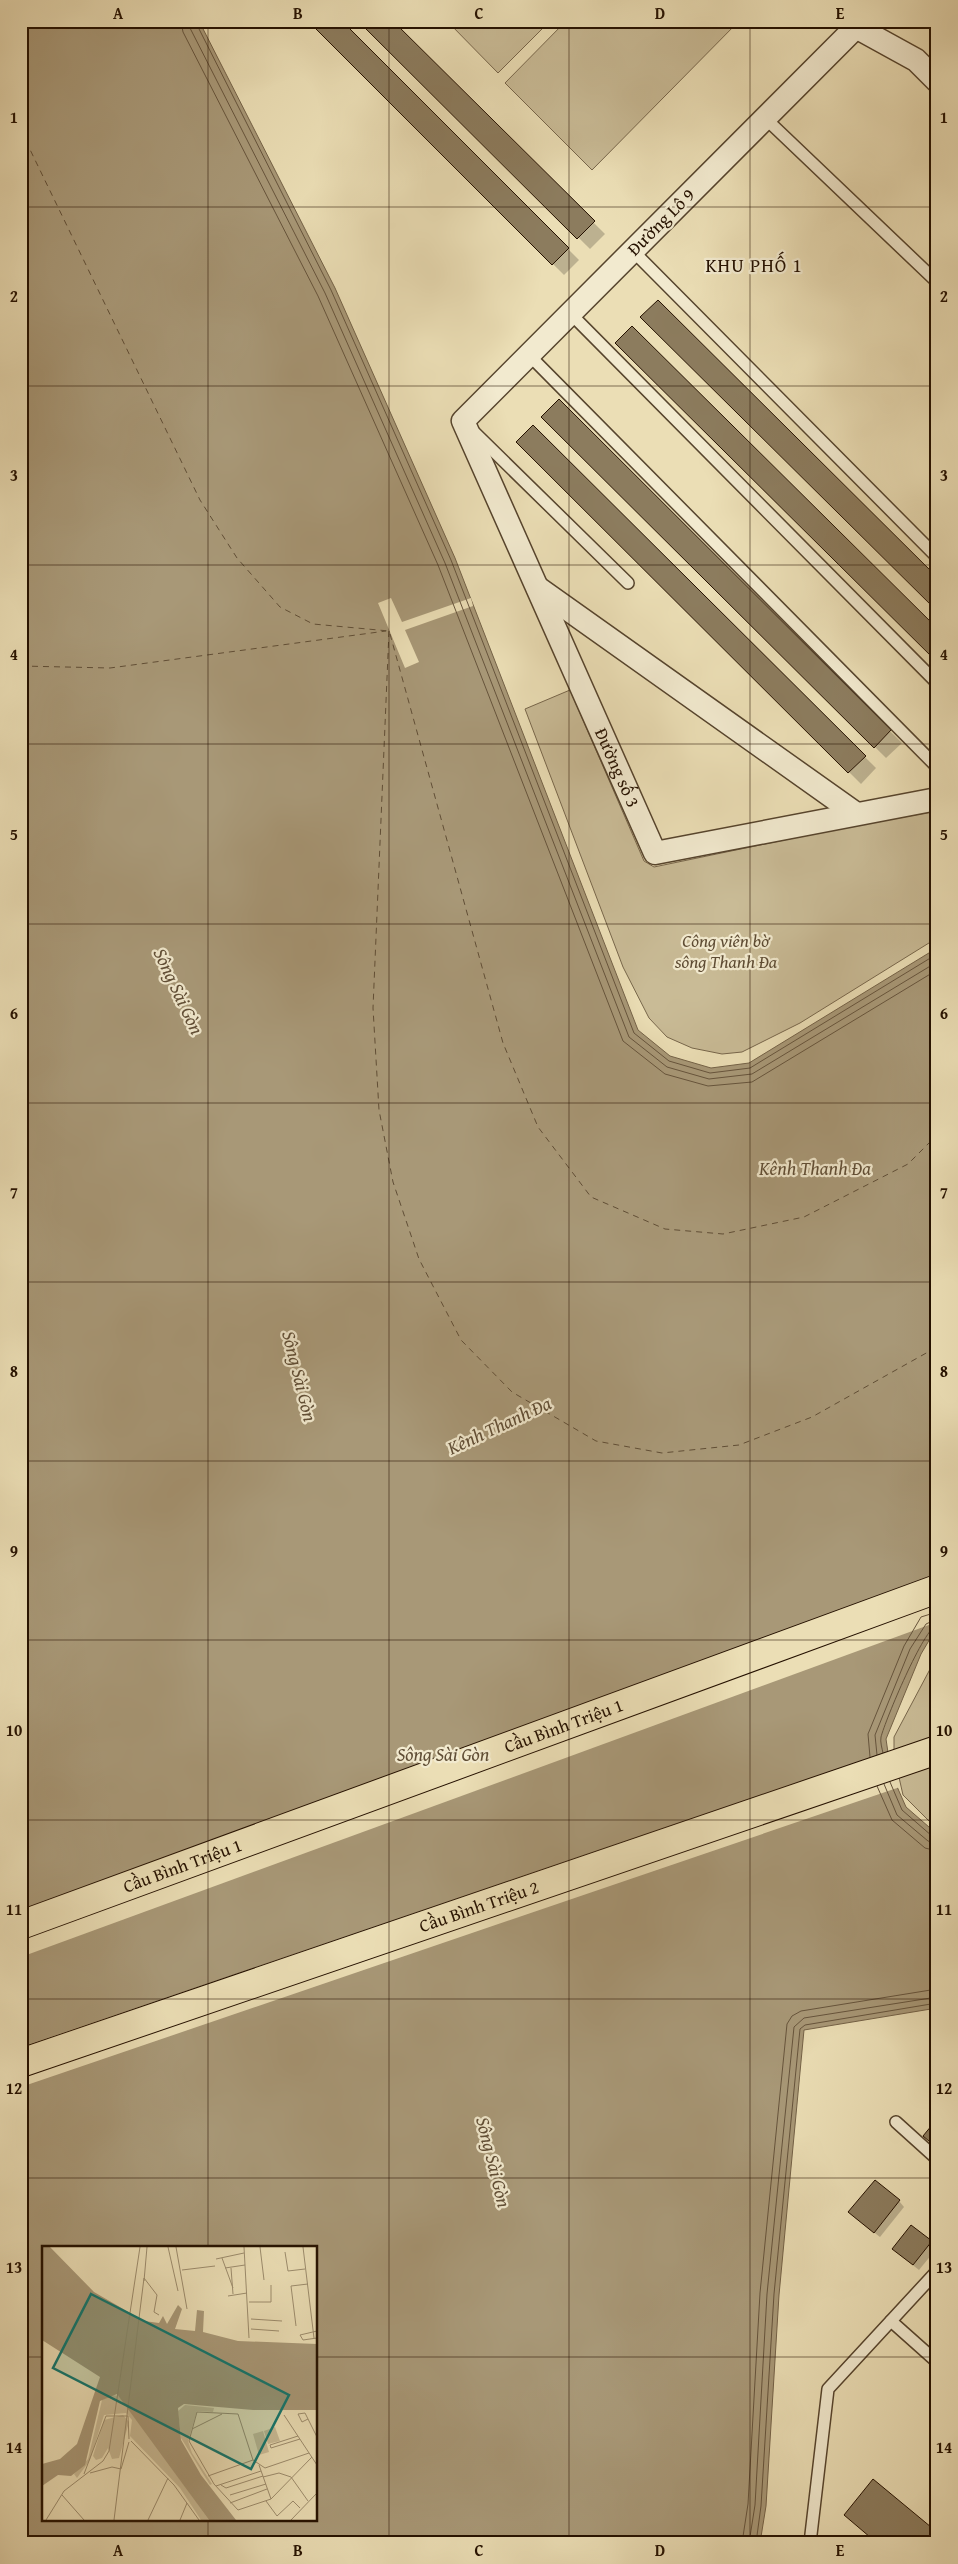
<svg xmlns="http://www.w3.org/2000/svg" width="958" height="2564" font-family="'Gentium Book Plus',serif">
<rect width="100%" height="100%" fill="#ebdeb5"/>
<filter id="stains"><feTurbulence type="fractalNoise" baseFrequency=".004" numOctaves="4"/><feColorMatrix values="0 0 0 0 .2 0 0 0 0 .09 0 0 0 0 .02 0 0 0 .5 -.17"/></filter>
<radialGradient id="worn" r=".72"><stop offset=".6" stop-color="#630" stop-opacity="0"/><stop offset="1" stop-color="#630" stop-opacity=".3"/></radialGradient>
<g fill="#c9bb96" stroke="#77664b">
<polygon points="447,21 550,21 498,73"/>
<polygon points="566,21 739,21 592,170 505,83"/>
<polygon points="570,690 644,861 654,867 842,828 937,811 937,938 800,1023 742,1052 722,1054 692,1048 667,1037 649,1018 623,967 525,709"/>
<polygon points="937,1656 937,1829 903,1795 894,1755 894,1737"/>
</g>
<path fill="#a89877" stroke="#746247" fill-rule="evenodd" d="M21,21H199L335,288L455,558L638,1030L670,1056L711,1068L749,1063L937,948V1627L921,1654L886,1739L891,1773L906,1807L937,1834V2008L804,2030L779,2295L766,2506L760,2543H21ZM44,2248H316V2520H44Z"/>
<g fill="#ebdeb5">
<polygon points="391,598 402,622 471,598 473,606 405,630 419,662 405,668 378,603"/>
<polygon points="937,1583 937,1622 21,1957 21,1918"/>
<polygon points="890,1751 894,1772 900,1787 21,2087 21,2047"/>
</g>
<g fill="#0003">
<polygon points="340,21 579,260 564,275 316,28"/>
<polygon points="360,21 391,21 605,234 590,249"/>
<polygon points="559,401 902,743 886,758 543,417"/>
<polygon points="533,427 876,768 861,784 518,442"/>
<polygon points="899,2201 904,2207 880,2237 855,2218"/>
<polygon points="931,2242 937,2248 919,2270 900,2255"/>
</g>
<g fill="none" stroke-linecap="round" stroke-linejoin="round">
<g stroke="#66543c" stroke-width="1">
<polyline points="181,21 183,32 318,296 438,565 623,1041 665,1074 708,1086 752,1082 937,970"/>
<polyline points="189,21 190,28 325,293 445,563 629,1037 667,1067 709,1079 752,1074 937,962"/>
<polyline points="195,21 331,290 451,560 634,1033 669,1061 710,1073 750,1068 937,954"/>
<path d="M883,1753C882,1748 880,1742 881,1737C885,1721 924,1627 937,1625"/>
<polyline points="877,1755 875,1735 910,1649 926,1624 937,1619"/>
<polyline points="870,1757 868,1734 904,1646 921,1617 937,1612"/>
<polyline points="890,1782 902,1810 932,1836 937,1837"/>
<polyline points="884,1784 897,1815 928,1841 937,1844"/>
<polyline points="877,1786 892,1820 925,1848 937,1851"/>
<polyline points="742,2543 748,2504 760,2293 787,2024 792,2016 801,2011 937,1989"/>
<polyline points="749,2543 755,2505 767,2294 794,2027 804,2018 937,1997"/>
<polyline points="756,2543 761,2506 774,2294 800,2029 805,2025 937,2003"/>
</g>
<g stroke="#604e36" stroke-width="1" stroke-dasharray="6 5" stroke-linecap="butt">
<polyline points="21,131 200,500 237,558 280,607 313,624 389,631"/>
<polyline points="389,631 373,1008 379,1110 393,1182 419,1259 461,1340 512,1392 596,1441 662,1453 739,1445 812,1417 937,1347"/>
<polyline points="390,634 503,1043 538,1127 591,1197 665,1229 723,1234 804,1217 908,1164 937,1135"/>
<polyline points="21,666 110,668 386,631"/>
</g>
</g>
<g fill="#8c7c5e" stroke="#251100">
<polygon points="321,21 342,21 569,248 552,265 315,28"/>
<polygon points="358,21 393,21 595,221 577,239"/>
<polygon points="658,300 937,577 937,611 640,317"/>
<polygon points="632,326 937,628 937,662 615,343"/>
<polygon points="559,399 891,730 874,748 541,417"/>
<polygon points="533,425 866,756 848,773 516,442"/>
<polygon points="937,2119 937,2148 923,2136"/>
<polygon points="875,2180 900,2200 874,2233 848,2212"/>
<polygon points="911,2225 932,2241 913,2265 892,2249"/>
<polygon points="873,2479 937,2532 937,2543 877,2543 844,2515"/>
</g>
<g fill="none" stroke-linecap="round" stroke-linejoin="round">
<defs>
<g id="service">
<polyline points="765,118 937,282"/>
<polyline points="633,251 937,557"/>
<polyline points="571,314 937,683"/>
<polyline points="530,356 937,767"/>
<polyline points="475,433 628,583"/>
<polyline points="896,2122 937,2159"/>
<polyline points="891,2321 937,2362"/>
<polyline points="810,2543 828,2389 937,2271"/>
</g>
<g id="minor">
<path id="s1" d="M857,21L856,27L463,421L655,853L937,799"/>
<polyline points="856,27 916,60 937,81"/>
<polyline points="538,588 855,813"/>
</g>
<g id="primary">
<path id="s2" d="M21,1925L937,1589"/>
<path id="s3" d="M21,2063L937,1750"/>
</g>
</defs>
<use href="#service" stroke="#56442d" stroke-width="14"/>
<use href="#minor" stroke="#56442d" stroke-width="25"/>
<use href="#primary" stroke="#251100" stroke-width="30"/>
<use href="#service" stroke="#f2eacf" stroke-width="11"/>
<use href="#minor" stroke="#f2eacf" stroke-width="22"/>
<use href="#primary" stroke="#ebdeb5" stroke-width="28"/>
</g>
<path fill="none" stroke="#251100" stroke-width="1" stroke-opacity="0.55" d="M208,21V2248M389,21V2543M569,21V2543M750,21V2543M21,207H937M21,386H937M21,565H937M21,744H937M21,924H937M21,1103H937M21,1282H937M21,1461H937M21,1640H937M21,1820H937M21,1999H937M21,2178H937M21,2357H44M316,2357H937M208,2520V2543"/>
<g text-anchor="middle" stroke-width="4.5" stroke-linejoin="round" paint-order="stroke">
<g font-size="18" fill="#251100" stroke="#f2eacf">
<text transform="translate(661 222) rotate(-45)" y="6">Đường Lô 9</text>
<text dy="6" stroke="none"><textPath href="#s1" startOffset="942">Đường số 3</textPath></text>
<text dy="6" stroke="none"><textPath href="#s2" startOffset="578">Cầu Bình Triệu 1</textPath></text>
<text dy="6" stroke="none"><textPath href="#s2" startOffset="172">Cầu Bình Triệu 1</textPath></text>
<text dy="6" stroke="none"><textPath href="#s3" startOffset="484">Cầu Bình Triệu 2</textPath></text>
</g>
<g font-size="18" font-style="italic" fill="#5e4c34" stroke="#f2eacf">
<text x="726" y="947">Công viên bờ<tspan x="726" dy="21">sông Thanh Đa</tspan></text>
</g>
<g font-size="19" letter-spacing="1" fill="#251100" stroke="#f2eacf">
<text x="754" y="272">KHU PHỐ 1</text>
</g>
<g font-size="19" font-style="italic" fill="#604e36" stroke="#f2eacf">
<text transform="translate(179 991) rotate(65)" y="7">Sông Sài Gòn</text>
<text x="815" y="1175">Kênh Thanh Đa</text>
<text transform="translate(300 1376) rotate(76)" y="7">Sông Sài Gòn</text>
<text transform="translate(499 1425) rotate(-25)" y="7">Kênh Thanh Đa</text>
<text x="443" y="1761">Sông Sài Gòn</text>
<text transform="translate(494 2162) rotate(76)" y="7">Sông Sài Gòn</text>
</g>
</g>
<g transform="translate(42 2246)">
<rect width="275" height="275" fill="#ebdeb5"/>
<path d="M69,149L78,150L167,274H159L138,242L88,190L90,174L84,167L62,169L48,214L35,232L32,228L46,213L60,154ZM143,159L172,162L171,166L155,165L146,195L150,207L170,238L168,239L139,192L136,165ZM81,169L87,176L77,212L70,213L66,202L60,212L54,214L51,210L62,174ZM233,181L238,195L226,198L222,185ZM221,185L227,206L217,209L211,188Z" fill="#c9bb96"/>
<path d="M0,1H8L52,46L102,75L117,77L121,70L125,78L136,59L140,63L133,83L153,85L155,64L162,65L161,86L196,95L275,98V164H211L142,158L136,162L139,194L159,229L194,274H167L75,148L58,155L43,219L29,230L16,229L0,240V218L18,213L35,198L58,131L0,94Z" fill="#a89877"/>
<path fill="none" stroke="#a89877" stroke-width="2.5" d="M185,152L189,147L200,145H275M182,154L147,147L131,148L123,156L121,173L130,197L187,274M183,154L195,125L204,116L275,114M174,274L113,191L108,179L105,156L112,138L125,132L146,135L183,154"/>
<path fill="none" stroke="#9c8c6d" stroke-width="1" d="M126,1L136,45M134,1L145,63M202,1L207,92M218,1L222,34M261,1L272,92M243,6L246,25L263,23M180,12L191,42M174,13L202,7M183,22L203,19M189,22L191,48M140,24L173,20M102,32L115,49L112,66L117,69M102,35L105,1M186,50L205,47M207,56H229V39M209,73L240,75M254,80L249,40L266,38M209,83L237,85M275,85L258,89L261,94L275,92M242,169L275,219M266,173L260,176L256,168L263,167L275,191M150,183L180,168M89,195L132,239L157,274M229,202L228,199L256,190M229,202L258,193M267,207L223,222L211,214L196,168L155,166L147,195L172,238L196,264L229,253L270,211M217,219L229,253M79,223L87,196M48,227L70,221L79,223M42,228L64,170H86L87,193M166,230L211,214M221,231L237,227L249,231L266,255M179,239L184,242L221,230M174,240L219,225M20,249L42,274M188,249L224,238M224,255L235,270L251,255L258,262M188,257L225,243M4,274L22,245L61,215L67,205L98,1M72,274L102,32M106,274L126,232M138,274L145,257M249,274L275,247"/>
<path fill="#0f766e" fill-opacity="0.15" stroke="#0f766e" stroke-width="2.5" d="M49,48L247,149L209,223L11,122Z"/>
<rect width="275" height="275" fill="none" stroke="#251100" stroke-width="2.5"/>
</g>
<rect width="958" height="2564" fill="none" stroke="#ebdeb5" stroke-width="55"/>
<rect x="28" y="28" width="902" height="2508" fill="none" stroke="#251100" stroke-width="2"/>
<g font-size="16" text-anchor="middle" font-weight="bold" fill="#251100">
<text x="118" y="19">A</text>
<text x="298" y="19">B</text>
<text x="479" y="19">C</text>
<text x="660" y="19">D</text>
<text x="840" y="19">E</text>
<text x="14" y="123">1</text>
<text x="944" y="123">1</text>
<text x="14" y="302">2</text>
<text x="944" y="302">2</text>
<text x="14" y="481">3</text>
<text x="944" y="481">3</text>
<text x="14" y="660">4</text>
<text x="944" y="660">4</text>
<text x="14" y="840">5</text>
<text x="944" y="840">5</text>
<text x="14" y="1019">6</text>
<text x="944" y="1019">6</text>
<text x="14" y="1198">7</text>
<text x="944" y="1198">7</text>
<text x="14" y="1377">8</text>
<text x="944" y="1377">8</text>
<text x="14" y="1557">9</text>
<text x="944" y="1557">9</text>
<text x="14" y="1736">10</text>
<text x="944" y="1736">10</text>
<text x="14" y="1915">11</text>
<text x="944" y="1915">11</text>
<text x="14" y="2094">12</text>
<text x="944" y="2094">12</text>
<text x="14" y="2273">13</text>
<text x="944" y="2273">13</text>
<text x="14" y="2453">14</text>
<text x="944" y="2453">14</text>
<text x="118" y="2556">A</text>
<text x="298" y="2556">B</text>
<text x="479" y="2556">C</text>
<text x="660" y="2556">D</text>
<text x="840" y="2556">E</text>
</g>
<rect width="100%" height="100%" filter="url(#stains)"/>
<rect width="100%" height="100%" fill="url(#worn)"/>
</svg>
